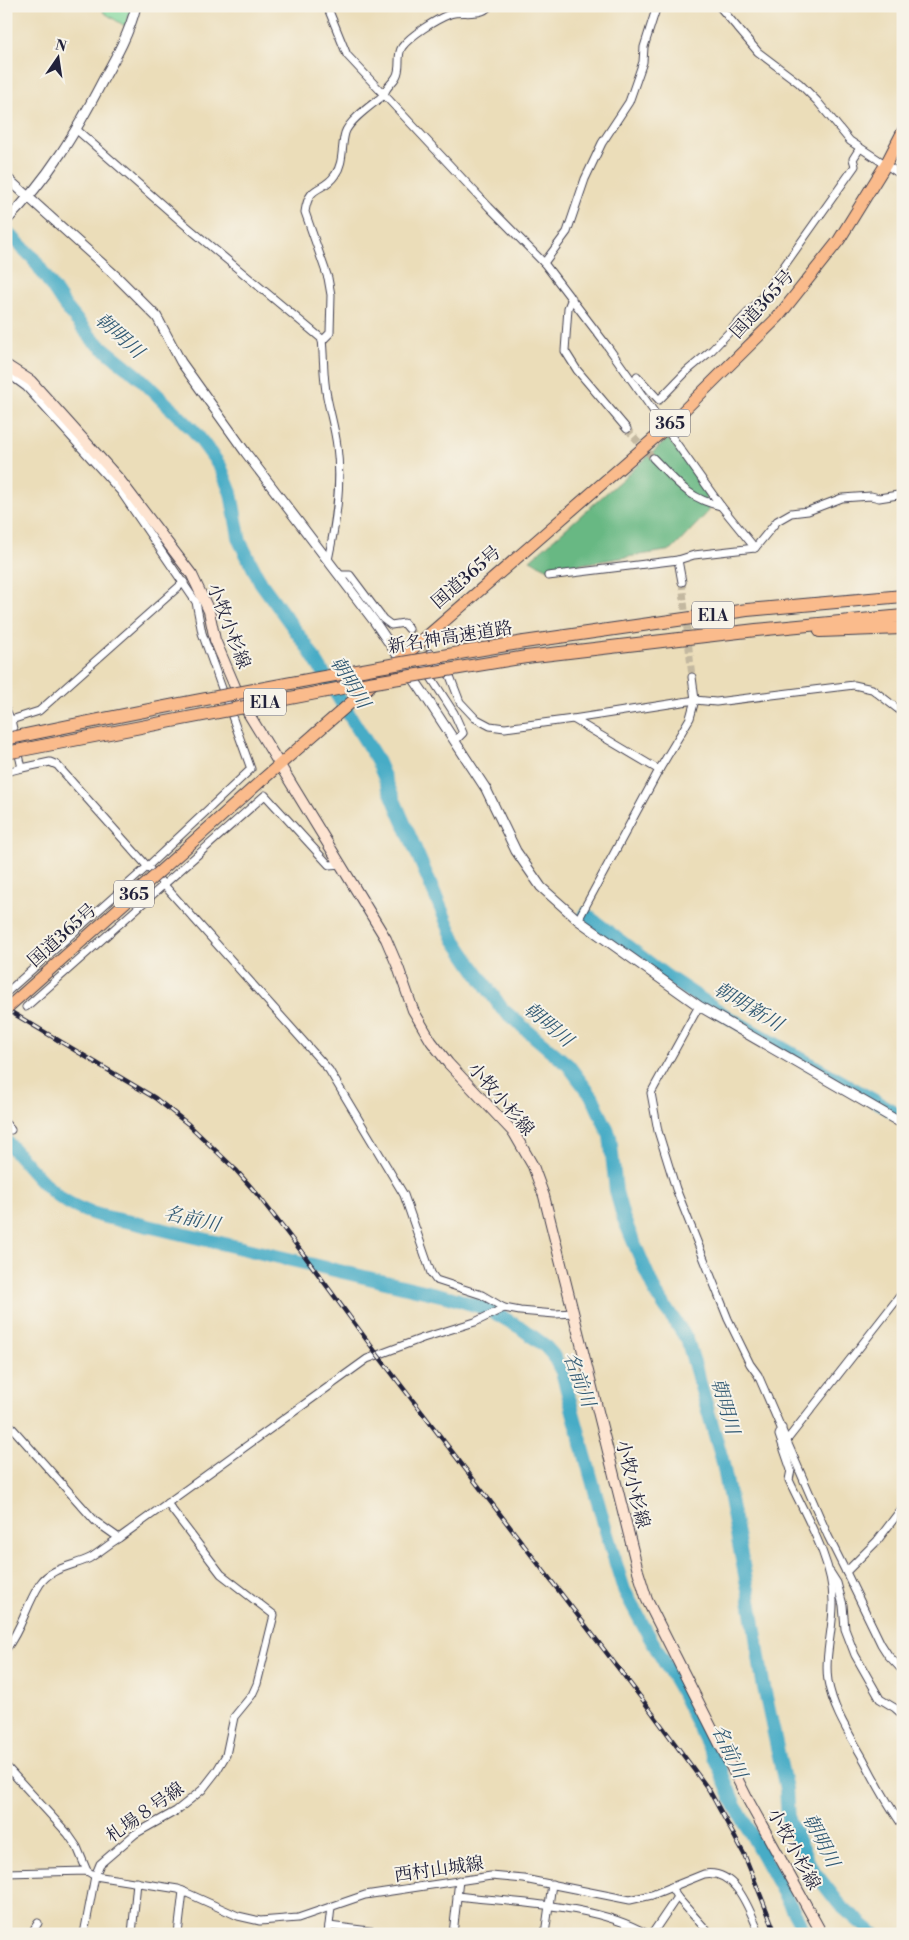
<svg xmlns="http://www.w3.org/2000/svg" width="909" height="1940" font-family="'Libre Bodoni','Noto Serif JP',serif">
<rect width="100%" height="100%" fill="#f7f3e8"/>
<filter id="ink" filterUnits="userSpaceOnUse"><feTurbulence type="fractalNoise" baseFrequency=".02" numOctaves="2"/><feDisplacementMap in="SourceGraphic" scale="10" xChannelSelector="R" yChannelSelector="G"/><feConvolveMatrix kernelMatrix="1 2 1 2 8 2 1 2 1" color-interpolation-filters="sRGB"/></filter>
<filter id="wash" filterUnits="userSpaceOnUse"><feTurbulence type="fractalNoise" baseFrequency=".0096" numOctaves="4" result="noise"/><feDisplacementMap in="SourceGraphic" scale="20" xChannelSelector="R" yChannelSelector="G"/><feGaussianBlur stdDeviation="1.12" result="paint"/><feColorMatrix in="noise" values="0 0 0 0 0 0 0 0 0 0 0 0 0 0 0 0 0 1.4 0 .05"/><feComposite in="paint" operator="in"/></filter>
<g filter="url(#wash)">
<rect width="100%" height="100%" fill="#ebddb9"/>
<polygon fill="#80d79b" stroke="#517c6b" points="106,6 133,6 125,26 103,12"/>
<polygon fill="#68b883" stroke="#456d5f" points="668,439 704,483 709,511 672,550 549,569 530,560"/>
<g fill="none" stroke-linecap="round" stroke-linejoin="round">
<g stroke="#47acc6" stroke-width="14">
<polyline points="6,231 33,258 65,306 93,340 138,376 194,431 220,466 231,493 240,542 261,583 306,645 376,758 454,939 502,1009 568,1065 593,1098 610,1136 616,1191 623,1217 655,1292 687,1339 722,1459 751,1605 763,1683 786,1789 788,1820 812,1869 840,1905 874,1934"/>
<polyline points="585,914 665,975 728,1017 903,1117"/>
<path d="M6,1141C24,1160 41,1184 62,1199C83,1213 107,1218 131,1222L449,1297L488,1309L521,1328L544,1345L553,1355L562,1372L606,1531L624,1590L649,1636L679,1687L720,1769L734,1803L806,1934"/>
</g>
</g>
</g>
<g filter="url(#ink)">
<g fill="none" stroke-linecap="round" stroke-linejoin="round">
<g stroke="#c3b8a0" stroke-width="7" stroke-dasharray="7 3.5" stroke-linecap="butt">
<polyline points="627,429 653,458"/>
<polyline points="682,582 692,677"/>
<polyline points="409,629 430,653"/>
</g>
<defs>
<g id="minor">
<polyline points="327,6 347,55 489,207 544,263 608,347 721,506 755,548"/>
<polyline points="719,6 758,52 799,83 817,101 850,141 903,176"/>
<path d="M77,130L184,224L322,339C324,358 323,378 327,397C330,413 335,429 337,446C342,484 336,523 328,560"/>
<polyline points="544,263 567,232 585,179 602,143 629,102 643,62 644,47 657,6"/>
<polyline points="572,298 568,308 565,351 577,370 627,429"/>
<path d="M322,341L330,333L331,295L328,278L305,212C309,183 323,193 335,175C344,163 341,147 345,133C349,120 373,104 384,95C386,86 392,84 396,77C402,67 396,56 402,47C411,35 435,20 450,14C462,10 481,17 489,6"/>
<polyline points="637,376 659,400 687,371 712,350 760,300 855,166 853,159 860,148"/>
<path d="M653,458C676,481 688,499 721,506"/>
<polyline points="678,560 682,582"/>
<polyline points="339,575 350,575 383,619 391,625 404,623 409,629"/>
<polyline points="548,576 678,560 694,555 755,548 777,521 791,513 808,511 842,498 871,496 879,498 898,495 903,493"/>
<polyline points="6,710 11,720 22,768 6,772"/>
<polyline points="573,719 695,700 716,702 854,685 872,689 903,713"/>
<polyline points="11,720 39,711 184,582"/>
<polyline points="455,741 463,733 454,713 425,668 430,653 450,676 460,702 475,718 490,726 505,728 573,719 659,770"/>
<polyline points="22,768 50,762 57,765 329,1070 404,1195 431,1273 436,1280 482,1295 504,1308"/>
<polyline points="578,920 659,770 690,718 695,700 692,677"/>
<polyline points="6,993 147,867 251,769 202,633 196,602 121,492 26,387 11,376 7,366"/>
<polyline points="699,1006 651,1093 658,1131 676,1189 728,1319 750,1364 758,1375 828,1536 846,1572"/>
<polyline points="26,1007 265,795 329,865 341,864"/>
<polyline points="6,1124 11,1130"/>
<polyline points="6,1421 95,1521 119,1538"/>
<path d="M782,1428L779,1435L791,1470L789,1480C806,1517 833,1561 833,1601C834,1627 824,1655 828,1681C833,1710 850,1735 864,1760C876,1783 888,1805 903,1826"/>
<polyline points="787,1440 903,1292"/>
<polyline points="903,1507 877,1541 846,1572 881,1644 888,1655 903,1671"/>
<polyline points="830,1572 837,1583 843,1605 845,1629 855,1655 880,1699 895,1708 903,1715"/>
<path d="M6,1649C22,1629 26,1605 40,1584C51,1567 74,1566 90,1558C100,1552 109,1544 119,1538L367,1359L423,1338L475,1322L504,1308L520,1311L555,1314L574,1313"/>
<polyline points="6,1766 68,1834 77,1847 87,1871"/>
<path d="M6,1873L87,1871L95,1876L178,1889L238,1916L260,1921L298,1918L365,1895L491,1876L524,1879L630,1900L652,1895L704,1874C737,1869 749,1910 760,1934"/>
<polyline points="671,1887 677,1897 710,1934"/>
<path d="M457,1896C516,1903 596,1904 647,1934"/>
<polyline points="329,1926 394,1934"/>
<polyline points="31,1934 38,1923"/>
<polyline points="84,1934 95,1876 100,1864 135,1834 176,1811 202,1790 216,1772 226,1755 234,1717 252,1695 257,1684 274,1615 221,1574 167,1503"/>
<polyline points="132,1934 137,1882"/>
<polyline points="178,1934 183,1891"/>
<polyline points="328,1934 331,1907"/>
<polyline points="453,1934 459,1880"/>
<polyline points="545,1934 552,1884"/>
<polyline points="652,1934 677,1897"/>
</g>
<g id="tertiary">
<polyline points="6,177 117,277 157,317 181,362 246,453 374,621 422,691 486,789 516,851 541,887 578,920 699,1006 903,1124"/>
<path d="M6,221C49,178 76,132 103,80C116,57 130,32 136,6"/>
</g>
<polyline id="secondary" points="6,365 31,381 119,479 192,575 209,611 215,640 242,703 386,939 398,967 413,1010 431,1041 448,1063 514,1133 533,1166 544,1196 638,1571 647,1600 748,1800 822,1934"/>
<polyline id="trunk" points="262,780 666,428 778,317 839,240 886,164 903,131"/>
<g id="motorway">
<polyline points="820,631 903,628"/>
<polyline points="524,642 747,610 903,596"/>
<polyline points="526,657 756,630 903,616"/>
</g>
</defs>
<use href="#minor" stroke="#403e4e" stroke-width="9"/>
<use href="#tertiary" stroke="#403e4e" stroke-width="11"/>
<use href="#secondary" stroke="#403e4e" stroke-width="12"/>
<use href="#trunk" stroke="#403e4e" stroke-width="13"/>
<use href="#motorway" stroke="#403e4e" stroke-width="14"/>
<use href="#minor" stroke="#fff" stroke-width="7"/>
<use href="#tertiary" stroke="#fff" stroke-width="9"/>
<use href="#secondary" stroke="#fde4d1" stroke-width="10"/>
<use href="#trunk" stroke="#fabb8c" stroke-width="11"/>
<use href="#motorway" stroke="#fabb8c" stroke-width="12"/>
<defs>
<polyline id="rail" points="6,1009 155,1098 188,1124 236,1170 257,1194 301,1251 377,1354 642,1699 709,1790 744,1854 776,1934"/>
</defs>
<use href="#rail" stroke="#22223b" stroke-width="4.5"/>
<use href="#rail" stroke="#f7f3e8" stroke-width="2.5" stroke-dasharray="8" stroke-linecap="butt"/>
<defs>
<polyline id="trunk-bridge" points="6,1009 262,780"/>
<g id="motorway-bridge">
<path d="M6,739C178,703 351,671 524,642"/>
<polyline points="6,753 363,684 526,657"/>
</g>
</defs>
<use href="#trunk-bridge" stroke="#403e4e" stroke-width="13" stroke-linecap="butt"/>
<use href="#motorway-bridge" stroke="#403e4e" stroke-width="14" stroke-linecap="butt"/>
<use href="#trunk-bridge" stroke="#fabb8c" stroke-width="11"/>
<use href="#motorway-bridge" stroke="#fabb8c" stroke-width="12"/>
</g>
</g>
<g text-anchor="middle" stroke-width="4" stroke-linejoin="round" paint-order="stroke">
<g fill="#f7f3e8" stroke="#62616f" stroke-width="1">
<rect x="650" y="409.5" width="40" height="27" rx="4"/>
<rect x="692" y="601.5" width="42" height="27" rx="4"/>
<rect x="244" y="688.5" width="42" height="27" rx="4"/>
<rect x="114" y="880.5" width="40" height="27" rx="4"/>
</g>
<g font-size="16" font-weight="bold" fill="#22223b">
<text x="670" y="429">365</text>
<text x="713" y="621">E1A</text>
<text x="265" y="708">E1A</text>
<text x="134" y="900">365</text>
</g>
<g font-size="18" fill="#22223b" stroke="#f7f3e8">
<text transform="translate(762 304) rotate(-48)" y="6">国道365号</text>
<text transform="translate(466 577) rotate(-41)" y="6">国道365号</text>
<text transform="translate(229 626) rotate(69)" y="6">小牧小杉線</text>
<text transform="translate(450 637) rotate(-9)" y="6">新名神高速道路</text>
<text transform="translate(62 935) rotate(-42)" y="6">国道365号</text>
<text transform="translate(501 1099) rotate(49)" y="6">小牧小杉線</text>
<text transform="translate(633 1484) rotate(76)" y="6">小牧小杉線</text>
<text transform="translate(145 1812) rotate(-35)" y="6">札場８号線</text>
<text transform="translate(794 1849) rotate(61)" y="6">小牧小杉線</text>
<text transform="translate(439 1869) rotate(-8)" y="6">西村山城線</text>
</g>
<g font-size="19" font-style="italic" fill="#315973" stroke="#f7f3e8">
<text transform="translate(120 335) rotate(42)" y="7">朝明川</text>
<text transform="translate(351 682) rotate(58)" y="7">朝明川</text>
<text transform="translate(749 1006) rotate(31)" y="7">朝明新川</text>
<text transform="translate(549 1024) rotate(40)" y="7">朝明川</text>
<text transform="translate(192 1218) rotate(13)" y="7">名前川</text>
<text transform="translate(580 1379) rotate(69)" y="7">名前川</text>
<text transform="translate(726 1406) rotate(74)" y="7">朝明川</text>
<text transform="translate(730 1751) rotate(65)" y="7">名前川</text>
<text transform="translate(822 1840) rotate(63)" y="7">朝明川</text>
</g>
</g>
<rect width="909" height="1940" fill="none" stroke="#f7f3e8" stroke-width="25"/>
<g transform="translate(58 58) rotate(13)" stroke="#f7f3e8" stroke-width="4" paint-order="stroke">
<path d="M0-4L9 19L0 12L-9 19Z" fill="#22223b"/>
<text y="-8" font-size="14" font-weight="bold" text-anchor="middle" fill="#22223b">N</text>
</g>
</svg>
